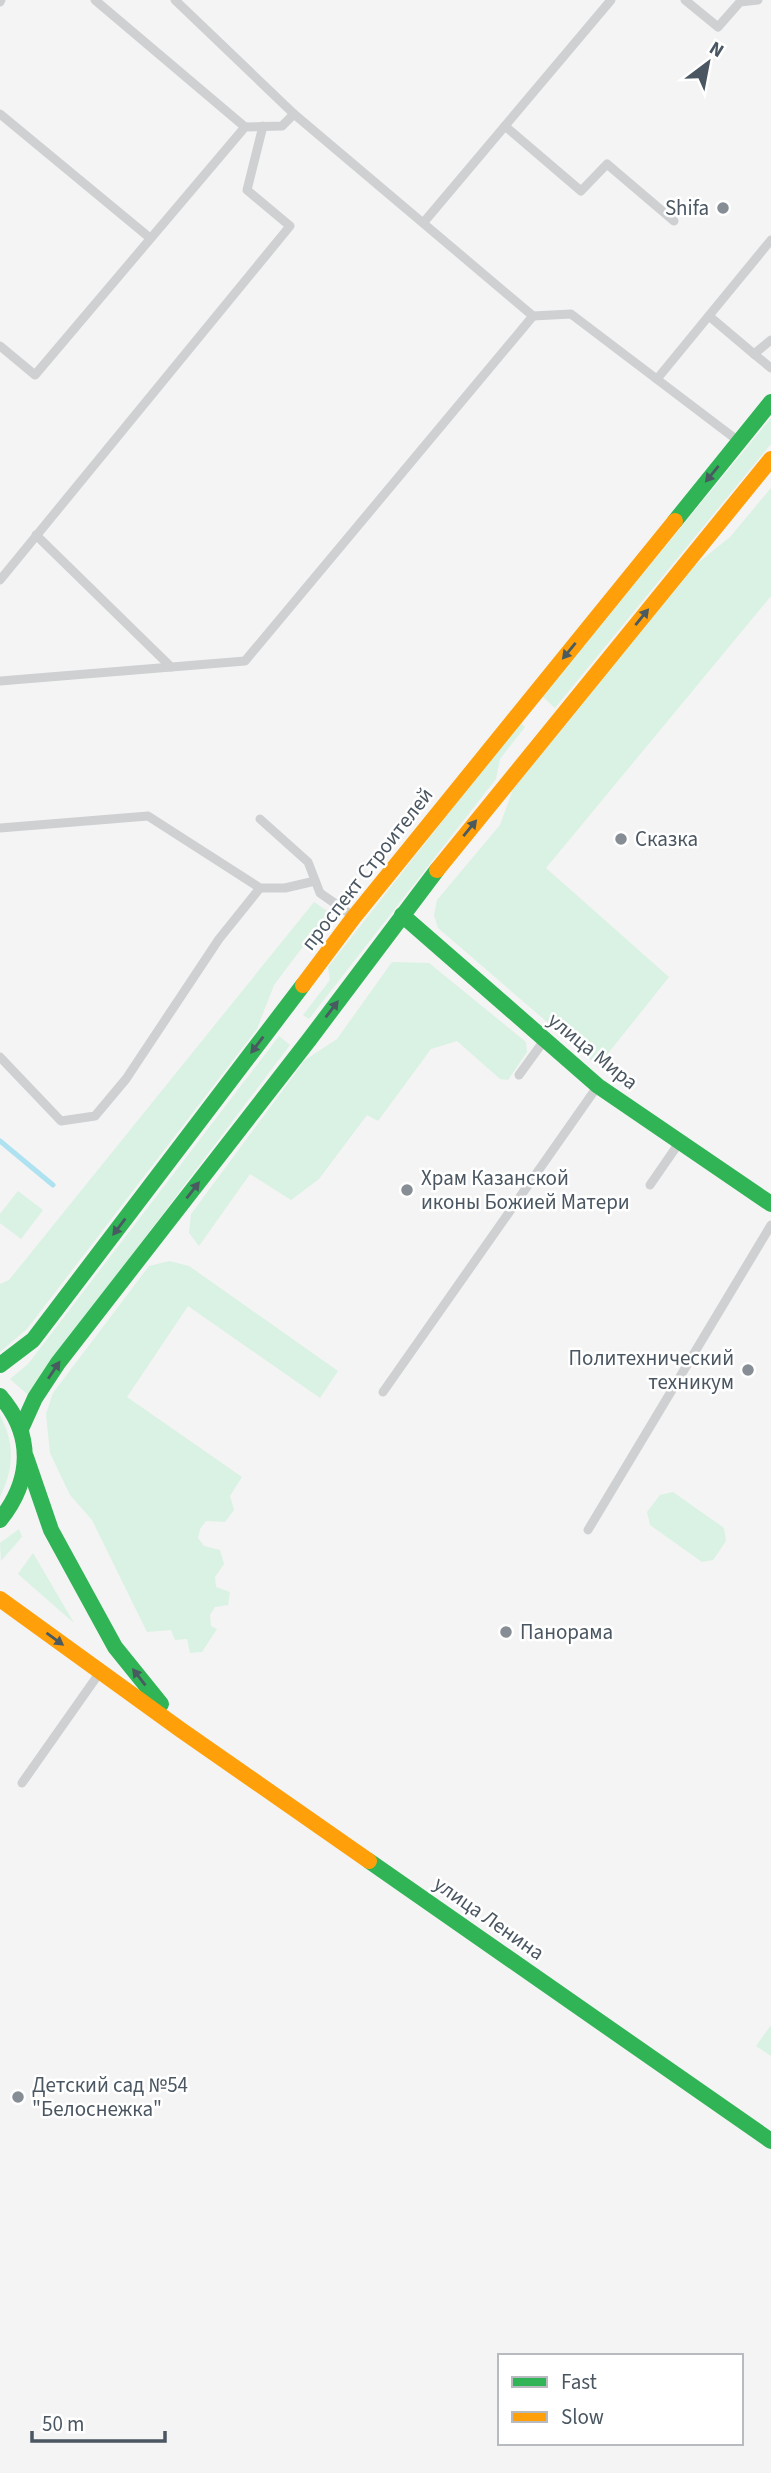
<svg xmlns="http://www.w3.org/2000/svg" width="771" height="2473" font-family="'Source Sans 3',sans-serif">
<rect width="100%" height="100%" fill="#f4f4f4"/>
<g fill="#d9f2e3">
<polygon points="771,418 771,444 555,708 542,696"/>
<polygon points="771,488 771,596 546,868 669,977 598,1066 438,928 434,915 437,900 500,825 513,789 689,570 730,537"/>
<polygon points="520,722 525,727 500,759 496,779 309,1019 303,1015 330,980 328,967"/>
<polygon points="314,902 329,912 274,985 257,1029 27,1329 0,1352 0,1284 9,1280"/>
<polygon points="392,962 429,963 526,1042 527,1052 508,1080 500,1079 457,1041 431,1049 378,1121 367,1115 319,1179 291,1200 250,1174 199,1246 189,1233 191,1214 305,1060 337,1039"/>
<polygon points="279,1036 290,1045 27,1394 10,1379 28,1364"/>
<polygon points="18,1191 43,1210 21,1239 0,1223 0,1214"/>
<polygon points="169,1261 189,1266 338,1371 320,1398 188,1306 127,1397 242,1477 230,1496 234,1510 225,1522 206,1521 200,1529 198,1538 204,1546 220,1550 224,1564 215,1577 216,1587 230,1592 228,1605 215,1607 210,1615 211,1626 217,1629 202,1652 190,1653 187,1639 175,1640 171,1630 147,1632 92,1520 70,1495 50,1453 46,1414 53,1393 149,1266"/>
<path d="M0,1415C15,1444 14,1468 0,1497Z"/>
<polygon points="673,1492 724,1528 726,1541 713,1560 702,1562 650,1525 647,1512 660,1495"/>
<polygon points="19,1529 22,1537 1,1561 0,1543"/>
<polygon points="33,1553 74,1623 18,1574"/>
<polygon points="771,2025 771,2056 756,2046"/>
</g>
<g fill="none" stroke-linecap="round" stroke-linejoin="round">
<polyline stroke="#aee2f0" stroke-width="5" points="0,1141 53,1185"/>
<g stroke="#ced0d2" stroke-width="9">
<polyline points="95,0 245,127"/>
<polyline points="175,0 294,114 533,316 571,314 737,440"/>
<polyline points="685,0 718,27 740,2 758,0"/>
<polyline points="0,2 1,0"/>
<polyline points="0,114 150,238"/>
<polyline points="505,126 581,191 607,164 674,221"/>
<polyline points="424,222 611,0"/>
<polyline points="709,316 754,354 771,340"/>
<polyline points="0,346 35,375 245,127 282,126 294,114"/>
<polyline points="754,354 771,368"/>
<polyline points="657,379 771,240"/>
<polyline points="36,535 171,667"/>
<polyline points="0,580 290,226 247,190 263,126"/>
<polyline points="0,681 245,661 533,316"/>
<polyline points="260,819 308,862 320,893 353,916"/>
<polyline points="0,828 148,816 260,888 285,888 315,881"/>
<polyline points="0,1057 61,1121 95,1116 126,1079 219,939 260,888"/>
<polyline points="519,1075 543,1042"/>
<polyline points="650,1185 679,1143"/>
<polyline points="383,1392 597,1087"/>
<polyline points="588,1530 771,1225"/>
<polyline points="22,1783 98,1675"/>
</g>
<g stroke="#30b455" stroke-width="16">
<polyline points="675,521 771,402"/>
<polyline points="402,915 598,1086 771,1204"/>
<polyline points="0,1365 33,1340 303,985"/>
<path d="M0,1396C34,1435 32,1480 0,1520"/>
<polyline points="21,1429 35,1398 58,1363 309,1040 437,870"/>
<polyline points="26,1457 51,1530 115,1647 161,1704"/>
<polyline points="369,1861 771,2141"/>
</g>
<g stroke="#ff9f0a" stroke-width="16">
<polyline points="437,870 771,459"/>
<polyline points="303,985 354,917 675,521"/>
<polyline points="0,1599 181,1730 369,1861"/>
</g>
</g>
<defs><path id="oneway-solid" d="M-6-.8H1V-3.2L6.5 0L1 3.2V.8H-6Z" transform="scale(1.75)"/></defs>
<g fill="#495b60">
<use href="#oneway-solid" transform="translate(712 474) rotate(129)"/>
<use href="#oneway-solid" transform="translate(642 617) rotate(-51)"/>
<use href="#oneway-solid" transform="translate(569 651) rotate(129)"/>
<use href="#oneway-solid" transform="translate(470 828) rotate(-51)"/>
<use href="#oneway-solid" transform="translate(332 1009) rotate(-53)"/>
<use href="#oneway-solid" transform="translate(257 1045) rotate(127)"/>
<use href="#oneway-solid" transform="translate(193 1190) rotate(-52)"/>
<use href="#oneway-solid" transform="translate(119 1227) rotate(127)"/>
<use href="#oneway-solid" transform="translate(54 1370) rotate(-56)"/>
<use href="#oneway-solid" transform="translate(55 1639) rotate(36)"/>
<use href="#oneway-solid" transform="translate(139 1677) rotate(-128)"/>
</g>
<g fill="#868d94" stroke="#fff" stroke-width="2.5">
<circle cx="723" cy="208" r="7"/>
<circle cx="621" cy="839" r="7"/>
<circle cx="407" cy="1190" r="7"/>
<circle cx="748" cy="1370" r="7"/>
<circle cx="506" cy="1632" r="7"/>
<circle cx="18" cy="2097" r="7"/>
</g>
<g text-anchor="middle" stroke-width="5" stroke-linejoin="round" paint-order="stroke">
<g font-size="21" fill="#4a5661" stroke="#fff" text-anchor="start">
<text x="709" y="215" text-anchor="end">Shifa</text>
<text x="635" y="846">Сказка</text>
<text x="421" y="1185">Храм Казанской<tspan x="421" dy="24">иконы Божией Матери</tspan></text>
<text x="734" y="1365" text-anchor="end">Политехнический<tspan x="734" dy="24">техникум</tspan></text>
<text x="520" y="1639">Панорама</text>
<text x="32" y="2092">Детский сад №54<tspan x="32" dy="24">"Белоснежка"</tspan></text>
</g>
<g font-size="21" fill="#4a5661" stroke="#fff">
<text transform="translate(367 869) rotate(-52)" y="7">проспект Строителей</text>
<text transform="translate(593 1051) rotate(39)" y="7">улица Мира</text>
<text transform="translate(489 1918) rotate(35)" y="7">улица Ленина</text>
</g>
</g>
<rect x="498" y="2354" width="245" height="91" fill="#ffffff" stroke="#b7bbc0" stroke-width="2"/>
<rect x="512" y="2377" width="35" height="10" fill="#30b455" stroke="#b7bbc0" stroke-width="2"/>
<text x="561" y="2389" font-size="21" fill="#4a5661">Fast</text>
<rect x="512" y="2412" width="35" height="10" fill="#ff9f0a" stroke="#b7bbc0" stroke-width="2"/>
<text x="561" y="2424" font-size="21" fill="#4a5661">Slow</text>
<g transform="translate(708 63) rotate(32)" stroke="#ffffff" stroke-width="5" paint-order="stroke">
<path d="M0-5L12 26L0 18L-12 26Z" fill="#4a5661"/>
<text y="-10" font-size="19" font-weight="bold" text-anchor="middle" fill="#4a5661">N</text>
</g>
<path d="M32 2431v10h133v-10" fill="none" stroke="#4a5661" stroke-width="3.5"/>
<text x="42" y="2431" font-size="21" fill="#4a5661" stroke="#ffffff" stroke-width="5" paint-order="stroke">50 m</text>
</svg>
